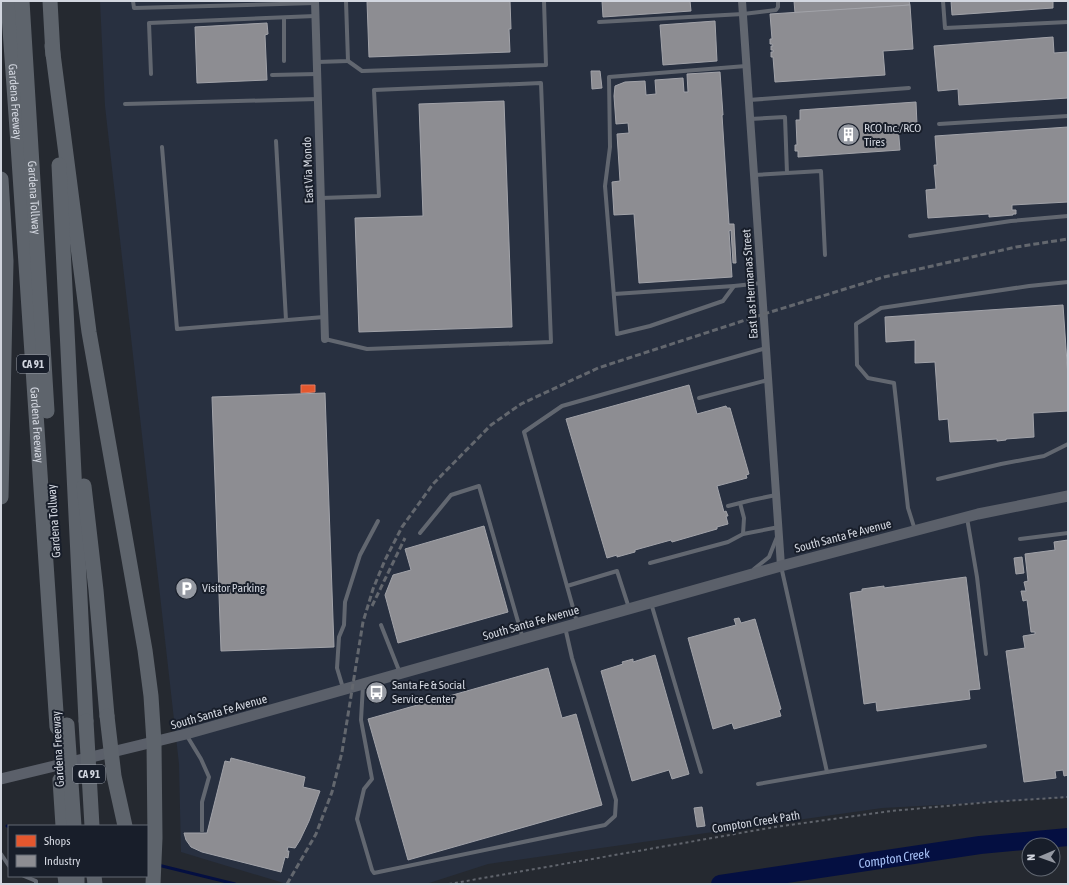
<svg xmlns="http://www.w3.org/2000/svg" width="1069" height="885" font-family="'Asap Condensed',sans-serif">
<rect width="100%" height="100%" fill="#252930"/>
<polygon fill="#283040" points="100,1 1068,1 1068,798 882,808 488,864 426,884 287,884 181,852 179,764 105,106"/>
<polygon fill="#e4572e" stroke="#df7d63" points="301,385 315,385 315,392 301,393"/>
<g fill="#8d8d92" stroke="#a2a3a9">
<polygon points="367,1 510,1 511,29 509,29 510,52 369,57"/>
<polygon points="602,1 690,1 691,11 603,17"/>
<polygon points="794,1 909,1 910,5 795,13"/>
<polygon points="951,1 1053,1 1053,8 952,15"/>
<polygon points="910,5 913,49 883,51 885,75 775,82 773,57 771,57 771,52 773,52 773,50 771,50 771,46 773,46 772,44 770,44 770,39 772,39 770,14"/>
<polygon points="715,21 717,61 663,65 660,25"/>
<polygon points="267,23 268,34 265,35 267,80 197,83 195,27"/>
<polygon points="1053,37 1054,53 1068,52 1068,98 959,105 958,89 938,91 934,46"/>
<polygon points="591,71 600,71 602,88 592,89"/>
<polygon points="720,72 723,115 722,115 729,224 734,224 736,263 733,263 731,230 729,231 732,277 639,283 634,214 614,215 612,182 620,181 617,134 629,133 628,123 616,124 614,96 615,86 625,82 645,81 646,95 656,94 655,80 683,78 684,92 688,92 687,74"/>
<polygon points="504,101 512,327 359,332 355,218 423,216 419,104"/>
<polygon points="916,102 917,125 898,126 900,150 798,157 798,151 795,151 795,145 797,145 796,120 800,120 800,110"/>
<polygon points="1068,127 1068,202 1012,205 1012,210 1016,210 1016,214 1013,214 1013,215 989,217 989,214 928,218 926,190 936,189 934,165 937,165 935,136"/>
<polygon points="1063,305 1068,377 1068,411 1033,413 1034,437 1006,439 1006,440 997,441 997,439 950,442 948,419 939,420 935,362 915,363 915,340 886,342 885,317"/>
<polygon points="689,385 697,414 726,406 727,408 730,408 749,474 746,475 747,478 717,486 724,512 726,511 728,516 726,516 728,524 717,527 717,529 672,542 671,540 635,550 635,552 617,557 617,555 607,558 566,419"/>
<polygon points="325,393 334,647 221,651 212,397"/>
<polygon points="484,526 508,612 398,643 385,595 393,575 411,570 405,549"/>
<polygon points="1068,540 1068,775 1064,776 1063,770 1055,771 1056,778 1024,782 1006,651 1025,648 1023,636 1035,634 1035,632 1031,632 1027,600 1023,601 1021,591 1026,591 1024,582 1028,581 1025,554 1055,550 1054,542"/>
<polygon points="1022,557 1024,573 1016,574 1014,558"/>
<polygon points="966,577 980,689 969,690 970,699 877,711 876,702 864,704 850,593 862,591 862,589 884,586 884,588"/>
<polygon points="739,618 741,623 755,619 781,709 779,710 781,716 734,729 732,723 713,729 688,638 736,625 734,619"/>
<polygon points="655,655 689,774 672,779 669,770 632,781 601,671 623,664 622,662 633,659 633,662"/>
<polygon points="548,668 562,718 576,714 602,805 408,860 368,719"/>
<polygon points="231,758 305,777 303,787 320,791 309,821 300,840 295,848 288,847 287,851 289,851 288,858 285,857 281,872 202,852 191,847 186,840 184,833 207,833 225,761 230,762"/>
<polygon points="702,807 705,826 697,827 694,808"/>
</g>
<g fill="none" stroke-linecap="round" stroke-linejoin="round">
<g stroke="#040f41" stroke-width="3">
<polyline points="7,826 9,827"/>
<polyline points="158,865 235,884"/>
</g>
<path stroke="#040f41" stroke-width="18" id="s1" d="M720,884L980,845L1068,837"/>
<polyline stroke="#60646c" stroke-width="2" stroke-dasharray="3 3" stroke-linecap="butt" points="449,884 775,827 891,811 990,802 1068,797"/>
<g stroke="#626770" stroke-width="4">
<polyline points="133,1 134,8 315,3"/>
<polyline points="943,1 945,28 1068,22"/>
<polyline points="284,18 284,61"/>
<polyline points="599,22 743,14 776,10 778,7 778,1"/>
<polyline points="348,61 362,71 546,65 544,1"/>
<polyline points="317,62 348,61 346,1"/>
<polyline points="746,66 609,77 610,147 605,186 617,334 650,326 723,301 734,286 762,283"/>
<polyline points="151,74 149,23 315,16"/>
<polyline points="272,75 317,74"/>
<polyline points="749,100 909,88"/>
<polyline points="125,104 318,99"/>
<polyline points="750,119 785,117 787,173 754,175"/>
<polyline points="939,124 1068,116"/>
<polyline points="276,141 286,320"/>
<polyline points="162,147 177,329 324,317"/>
<polyline points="787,173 821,171 825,255"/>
<polyline points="321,198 379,196 374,90 541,83 551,342 367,349 325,339"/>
<polyline points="910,236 1011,221 1068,216"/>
<polyline points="614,294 734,286"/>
<polyline points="699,398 768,380"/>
<polyline points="938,479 1001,464 1044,456 1068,444"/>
<polyline points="728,506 752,500 776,495"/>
<polyline points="967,518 977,577 986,654"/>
<polyline points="915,530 908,508 894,383 868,378 857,365 856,324 881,308 1029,286 1068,282"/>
<polyline points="420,533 451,495 479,486 523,639"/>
<polyline points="743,534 779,527"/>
<polyline points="1020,539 1068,533"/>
<polyline points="650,563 728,542 743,534 744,518 740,503"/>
<polyline points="781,566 827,772 985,746"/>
<polyline points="754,569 769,557 777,537"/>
<polyline points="567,586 617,571 629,608"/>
<polyline points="651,603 701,772"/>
<polyline points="577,622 524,432 562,406 766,348"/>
<polyline points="381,625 400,673"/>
<polyline points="363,685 361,720 372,779 364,789 357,819 372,870 374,873 605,825 615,816 616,800 572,658 565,627"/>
<polyline points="343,688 337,668 339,637 344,625 345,602 360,555 378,521"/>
<polyline points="187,736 201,759 209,777 202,802 202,831"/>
<polyline points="758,784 827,772"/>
<polyline points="1,854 9,866"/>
<polyline points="24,876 36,881 36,884"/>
</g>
<g stroke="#626770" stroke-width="8">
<polyline points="315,1 325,339"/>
<polyline points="742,1 781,566"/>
</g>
<polyline stroke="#5b606a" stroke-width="11" points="1,779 186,734 781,566 978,514 1068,496"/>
<g stroke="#5e646c" stroke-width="15">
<path id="s2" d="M8,1L16,115L57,727"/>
<path id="s3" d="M22,1L47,411"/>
<polyline points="50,1 53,55"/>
<polyline points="52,46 89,332 145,650 151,696 154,743 155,838 153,884"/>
<polyline points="59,165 86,721"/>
<polyline points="1,179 6,261 1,497"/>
<polyline points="84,486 96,590 107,716"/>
<polyline points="60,780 63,826"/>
<polyline points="65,876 66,884"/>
<polyline points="77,876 77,884"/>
<polyline points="94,876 95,884"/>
</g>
<g stroke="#63676e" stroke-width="3" stroke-dasharray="6 3" stroke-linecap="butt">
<polyline points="372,606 405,538"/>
<polyline points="287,884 316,834 332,792 342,752 363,622 373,589 385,560 402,527 433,484 491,425 521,404 598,368 764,314 884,277 1016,247 1068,239"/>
</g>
<g stroke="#5e646c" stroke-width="15">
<polyline points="107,716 114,776 125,826"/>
<polyline points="86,721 92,826"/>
<polyline points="67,725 74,826"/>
</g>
</g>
<defs>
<symbol id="building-disc" viewBox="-11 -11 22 22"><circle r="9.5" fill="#9599a2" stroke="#181e2a"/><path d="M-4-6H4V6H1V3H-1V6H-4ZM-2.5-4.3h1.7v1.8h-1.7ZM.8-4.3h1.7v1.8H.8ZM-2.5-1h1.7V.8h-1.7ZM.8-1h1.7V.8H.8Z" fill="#fff"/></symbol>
<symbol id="parking-disc" viewBox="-11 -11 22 22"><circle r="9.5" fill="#9599a2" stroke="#181e2a"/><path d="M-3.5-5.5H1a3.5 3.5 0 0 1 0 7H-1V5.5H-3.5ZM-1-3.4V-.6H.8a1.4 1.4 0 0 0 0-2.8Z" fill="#fff"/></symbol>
<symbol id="bus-disc" viewBox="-11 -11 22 22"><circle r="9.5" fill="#9599a2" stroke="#181e2a"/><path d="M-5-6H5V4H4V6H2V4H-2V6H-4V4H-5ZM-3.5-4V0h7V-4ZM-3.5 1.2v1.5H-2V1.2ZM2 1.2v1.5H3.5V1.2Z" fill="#fff"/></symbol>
</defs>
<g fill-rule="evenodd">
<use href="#building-disc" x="836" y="122" width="25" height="25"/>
<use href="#parking-disc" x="174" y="576" width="25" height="25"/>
<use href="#bus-disc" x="364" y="680" width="25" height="25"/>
</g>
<g text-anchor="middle" stroke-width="4" stroke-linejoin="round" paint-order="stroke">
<g fill="#181e2a" stroke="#9a9fa9" stroke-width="1">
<rect x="17" y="355" width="32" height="18" rx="3"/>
<rect x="73" y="765" width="32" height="18" rx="3"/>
</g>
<g font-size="11" font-weight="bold" fill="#d2d6df">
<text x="33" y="368">CA 91</text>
<text x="89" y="778">CA 91</text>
</g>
<g font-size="12" fill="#d2d6df" stroke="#181e2a">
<text dy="4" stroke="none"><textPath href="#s2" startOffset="101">Gardena Freeway</textPath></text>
<text transform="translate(308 170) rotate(-92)" y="4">East Via Mondo</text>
<text dy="4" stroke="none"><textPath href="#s3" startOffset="197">Gardena Tollway</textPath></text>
<text transform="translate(750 284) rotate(-94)" y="4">East Las Hermanas Street</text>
<text dy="4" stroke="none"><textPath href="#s2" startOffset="425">Gardena Freeway</textPath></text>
<text transform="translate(54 521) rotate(-94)" y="4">Gardena Tollway</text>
<text transform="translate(843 536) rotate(-15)" y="4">South Santa Fe Avenue</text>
<text transform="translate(531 623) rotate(-16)" y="4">South Santa Fe Avenue</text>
<text transform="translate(219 712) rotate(-16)" y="4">South Santa Fe Avenue</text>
<text transform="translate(58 749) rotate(-93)" y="4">Gardena Freeway</text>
<text transform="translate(756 822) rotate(-9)" y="4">Compton Creek Path</text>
</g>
<g font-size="12" fill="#d2d6df" stroke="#181e2a" text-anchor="start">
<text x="864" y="132">RCO Inc./RCO<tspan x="864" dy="14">Tires</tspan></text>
<text x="202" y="592">Visitor Parking</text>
<text x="392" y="689">Santa Fe &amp; Social<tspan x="392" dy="14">Service Center</tspan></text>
</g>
<g font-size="13" font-style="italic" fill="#a6c0f5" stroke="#181e2a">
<text dy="5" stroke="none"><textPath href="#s1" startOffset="176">Compton Creek</textPath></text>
</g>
</g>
<rect width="1069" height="885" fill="none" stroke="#d2d6df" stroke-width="4"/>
<rect x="8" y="825" width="140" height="52" fill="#181e2a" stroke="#626872"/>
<rect x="16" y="835" width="20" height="12" fill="#e4572e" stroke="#626872"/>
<text x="44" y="845" font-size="12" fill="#d2d6df">Shops</text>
<rect x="16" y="855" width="20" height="12" fill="#8d8d92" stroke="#626872"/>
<text x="44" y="865" font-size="12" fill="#d2d6df">Industry</text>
<g transform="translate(1041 857) rotate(268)"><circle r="19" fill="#181e2a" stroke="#626872"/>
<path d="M0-3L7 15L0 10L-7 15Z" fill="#9599a2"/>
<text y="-6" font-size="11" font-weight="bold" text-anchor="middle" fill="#d2d6df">N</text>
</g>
</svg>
